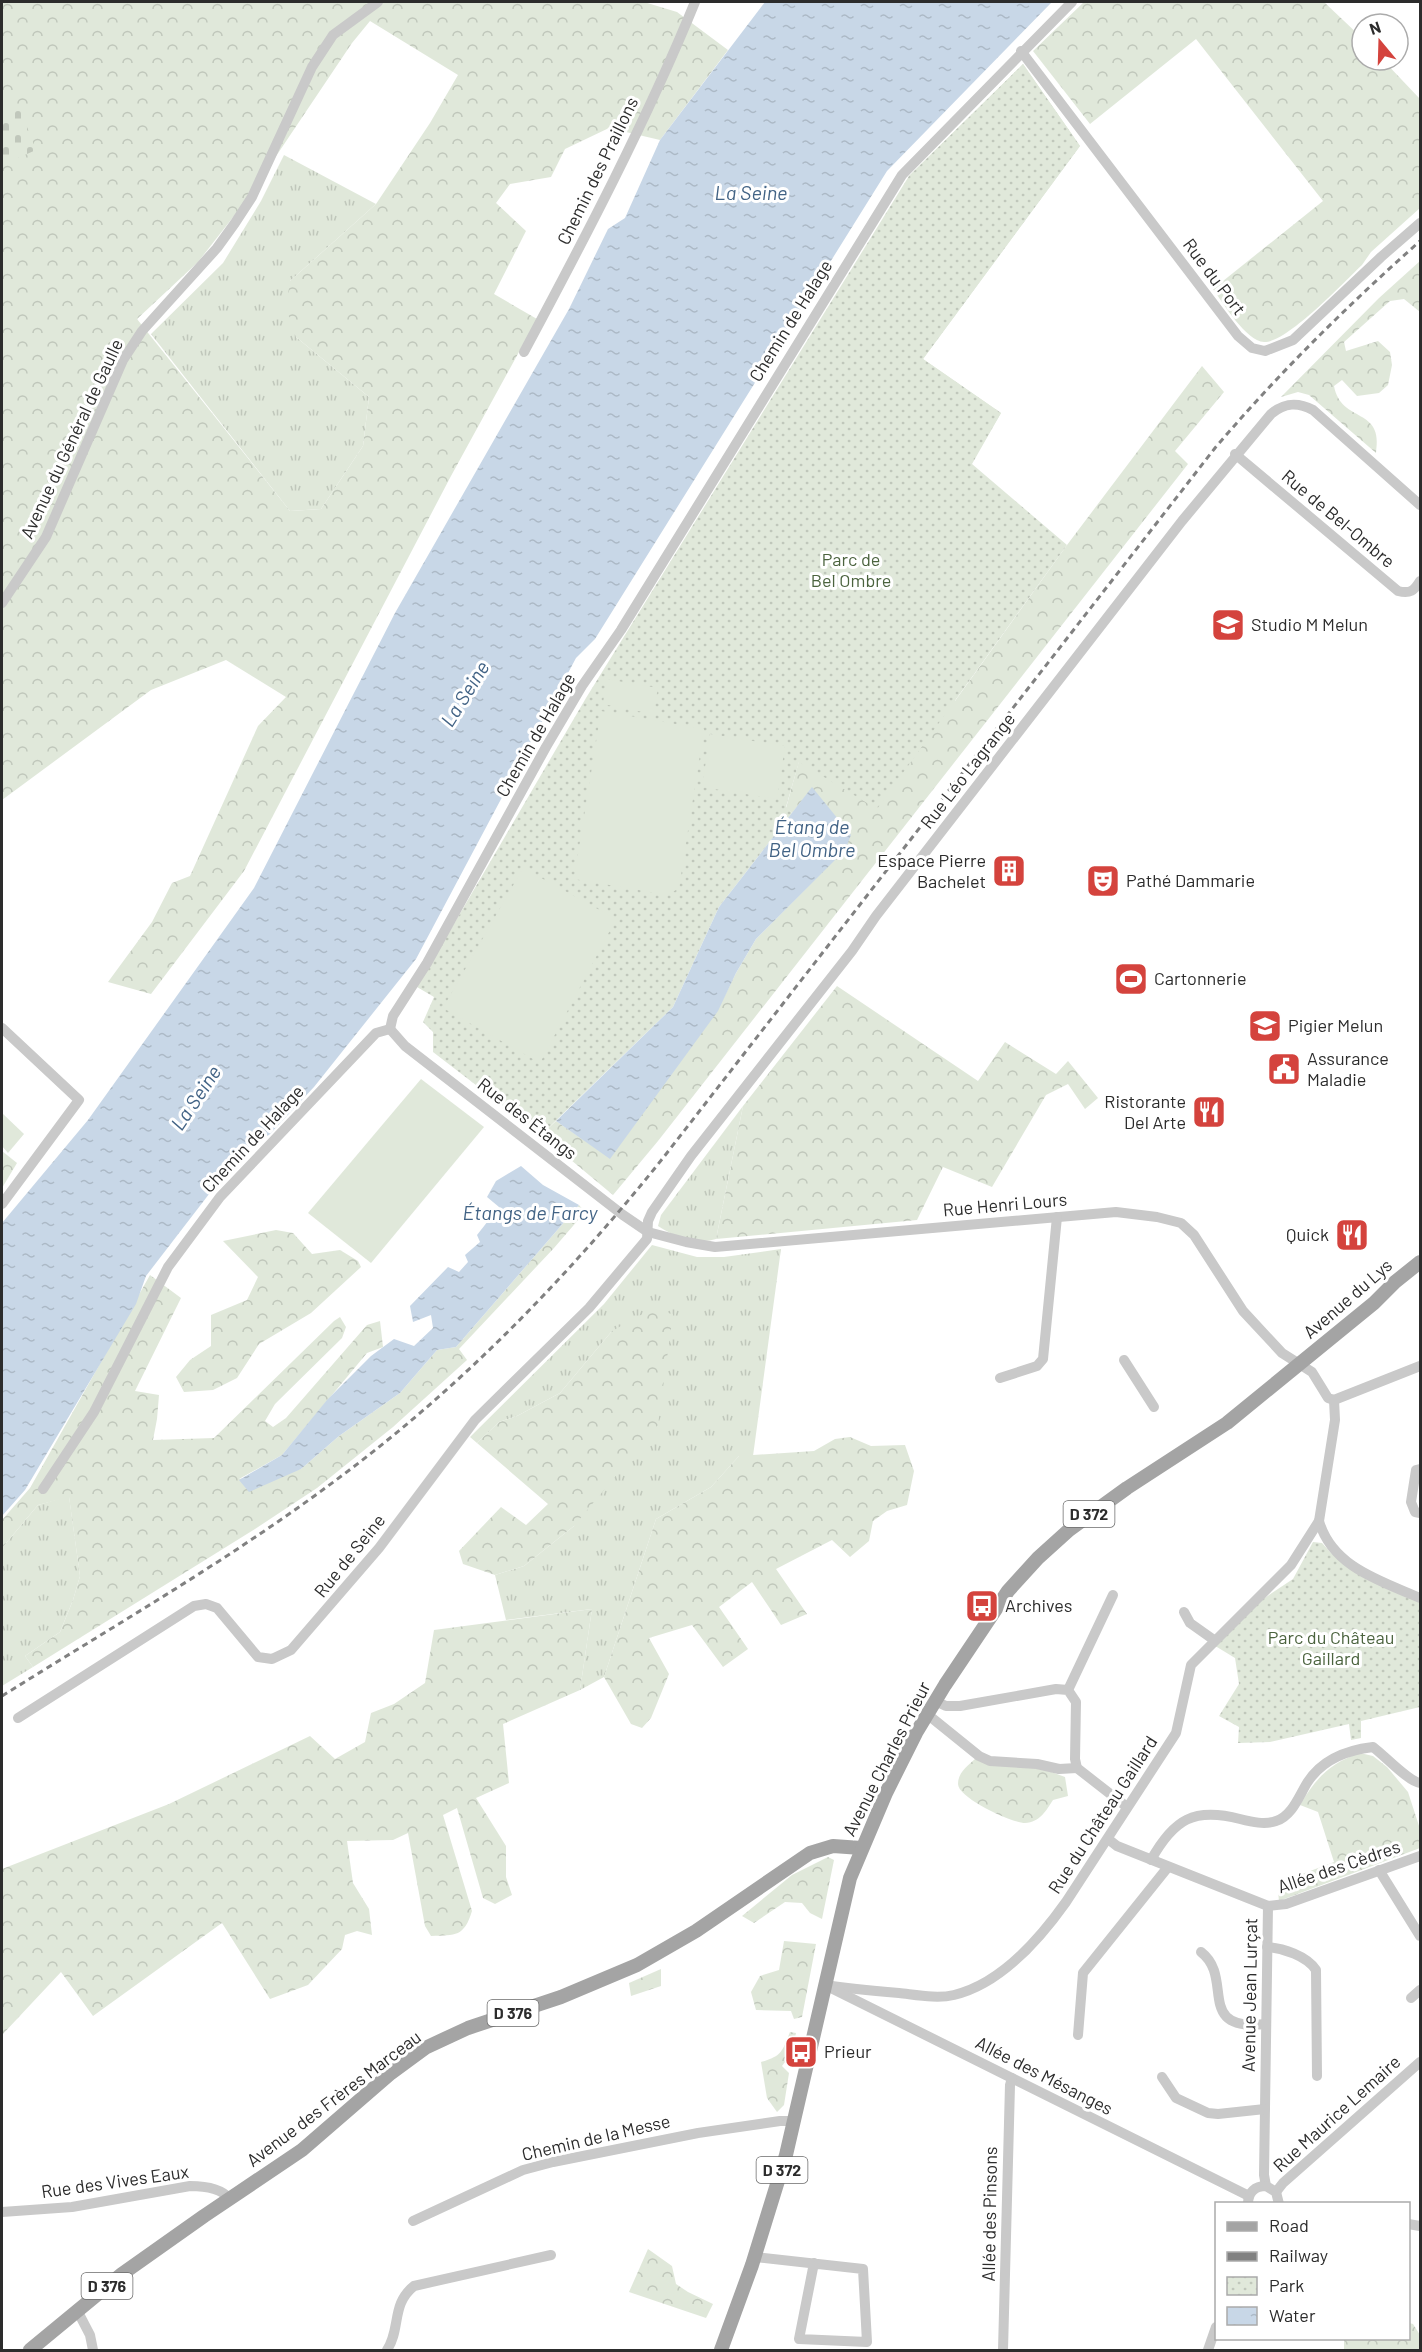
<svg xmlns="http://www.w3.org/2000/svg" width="1422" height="2352" font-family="Barlow,sans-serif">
<defs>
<pattern id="grass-tufts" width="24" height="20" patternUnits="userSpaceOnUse" patternTransform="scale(1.5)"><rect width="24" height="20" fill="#e0e8da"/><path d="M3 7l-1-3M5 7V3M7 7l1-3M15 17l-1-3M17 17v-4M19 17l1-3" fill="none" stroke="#c0c7bb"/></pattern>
<pattern id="forest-crowns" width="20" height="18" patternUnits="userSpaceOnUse" patternTransform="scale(1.5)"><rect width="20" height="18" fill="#e0e8da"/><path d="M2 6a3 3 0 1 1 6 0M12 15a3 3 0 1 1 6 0" fill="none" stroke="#c0c7bb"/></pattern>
<pattern id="cemetery-stones" width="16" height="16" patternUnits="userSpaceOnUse" patternTransform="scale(1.5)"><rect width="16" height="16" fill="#e0e8da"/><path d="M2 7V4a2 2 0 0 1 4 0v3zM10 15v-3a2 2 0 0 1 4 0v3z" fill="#c0c7bb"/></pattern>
<pattern id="park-dots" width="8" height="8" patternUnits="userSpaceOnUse" patternTransform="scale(1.5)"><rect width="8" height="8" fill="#e0e8da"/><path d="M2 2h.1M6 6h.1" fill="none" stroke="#c0c7bb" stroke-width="1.8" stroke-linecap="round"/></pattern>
<pattern id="water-ripples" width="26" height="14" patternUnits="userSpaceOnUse" patternTransform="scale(1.5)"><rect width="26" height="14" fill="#c8d7e7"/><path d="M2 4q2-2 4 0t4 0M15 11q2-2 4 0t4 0" fill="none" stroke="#acb9c6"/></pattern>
</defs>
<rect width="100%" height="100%" fill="#fff"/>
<g fill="url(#grass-tufts)">
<polygon points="284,155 376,204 290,281 296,337 369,397 363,446 321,509 290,511 151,334 223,263 261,201"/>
<path d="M743,1106L716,1239C698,1245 672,1236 658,1226L661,1215Z"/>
<polygon points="652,1245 697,1257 724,1257 781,1249 753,1456 739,1456 711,1487 656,1519 604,1677 580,1690 592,1609 506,1620 495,1575 524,1566 574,1526 612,1331 560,1393 517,1416 499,1422 477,1443 470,1437 604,1304"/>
<polygon points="69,1496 80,1576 73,1600 60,1632 25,1656 33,1667 2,1686 2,1548 38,1505"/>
</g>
<g fill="url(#forest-crowns)" fill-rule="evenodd">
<path d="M2,2H644L677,12L728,50L660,140L609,128L565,149L551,177L510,184L496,203L526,231L494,294L537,319L451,476L244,871L151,994L108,982L152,922L172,883L190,876L258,726L286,697L226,660L151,690L2,800ZM370,21L458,75L430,123L376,204L290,281L286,308L296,337L369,397L363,446L321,509L290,511L137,319L198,262L248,198L352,43Z"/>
<path d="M1084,2H1324L1362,38V60H1383L1420,99V208L1371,252L1362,265C1344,282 1287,343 1264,342C1246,341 1223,303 1213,289L1323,201L1196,39L1090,124L1033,51Z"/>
<polygon points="1023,64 1080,146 923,359 1001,413 971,464 955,701 1067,545 1202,366 1224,392 1175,451 1188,464 658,1141 613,1195 541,1135 556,1121 610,1158 717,1011 736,973 756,939 845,849 812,788 792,813 786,808 799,761 909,176"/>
<path d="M1420,261V312L1404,299L1390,301L1344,342L1346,351L1378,341L1390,352L1392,365L1388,385L1379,393L1357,396L1342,380L1334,386C1341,424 1384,406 1376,453L1309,395L1298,392L1281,397L1379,298Z"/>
<polygon points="837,986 978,1081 1005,1042 1056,1074 1068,1061 1098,1098 1085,1109 1068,1084 1046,1095 992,1187 943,1167 917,1220 716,1239 743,1106"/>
<polygon points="2,1151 17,1163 2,1188"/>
<polygon points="579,1205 585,1212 554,1248 459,1349 467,1360 393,1427 317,1488 255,1529 33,1667 25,1656 60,1632 73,1600 80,1576 69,1497 38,1505 2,1548 2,1520 30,1488 150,1275 181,1298 135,1391 159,1395 157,1419 153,1440 214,1438 334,1321 340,1317 346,1327 342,1338 275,1404 265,1421 273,1427 286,1418 367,1325 380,1321 383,1347 367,1353 282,1455 239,1479 301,1469 339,1436 400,1393 437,1350 456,1347"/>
<polygon points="276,1230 293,1233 312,1254 340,1250 358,1261 361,1267 311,1313 259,1344 237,1378 213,1390 184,1392 176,1377 190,1360 211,1346 211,1315 247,1300 258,1277 223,1241"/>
<polygon points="650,1310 673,1314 658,1425 574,1526 524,1566 495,1575 463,1564 459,1551 501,1507 526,1525 548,1504 477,1443 499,1422 517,1416 560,1393 612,1331"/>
<polygon points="850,1437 871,1446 905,1445 914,1471 907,1505 887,1511 873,1521 869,1541 850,1557 832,1540 776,1569 807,1614 781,1625 752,1582 719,1607 748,1649 723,1667 692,1625 649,1638 669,1674 651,1718 642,1728 631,1724 604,1677 656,1519 711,1487 739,1456 814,1451 835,1439"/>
<path d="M592,1609L580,1690L503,1724L509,1783L476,1798L506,1846V1877L512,1895L495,1904L483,1898L457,1808L443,1815L472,1911C464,1937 456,1935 431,1936L425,1926L408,1833L393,1840L347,1841L353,1883L369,1909L372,1935L357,1931L345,1935L342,1949L308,1985L270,1999L222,1923L93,2016L61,1972L2,2035V1869L169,1804L310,1736L335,1759L365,1742L371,1713L394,1704L425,1683L434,1630Z"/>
<path d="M1360,1753L1373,1756L1387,1767L1408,1792L1420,1829V1848L1279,1901L1278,1891L1281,1882L1334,1862L1318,1812L1300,1805C1316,1778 1330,1763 1360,1753Z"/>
<path d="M976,1758L1046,1770L1065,1777L1068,1796L1053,1800C1046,1811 1040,1822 1025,1823C1012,1823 958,1798 958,1784C958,1772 968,1766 976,1758Z"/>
<polygon points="828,1857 834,1860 822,1919 810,1913 802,1903 785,1902 754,1923 742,1916 792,1875"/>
<polygon points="784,1941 816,1944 802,2017 794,2019 791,2011 756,2010 751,1992 760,1976 779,1970"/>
<polygon points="661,1969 661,1986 631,1996 629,1983"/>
<path d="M790,2032L796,2033L790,2060L785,2062L782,2066L789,2073L784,2105L777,2112L767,2098L761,2062C782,2056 782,2052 790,2032Z"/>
<polygon points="648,2249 672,2266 676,2284 688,2292 713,2304 706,2318 629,2292"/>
<polygon points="1409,2323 1413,2324 1420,2335 1420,2350 1344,2350 1344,2339 1408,2338"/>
</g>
<polygon fill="url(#cemetery-stones)" points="18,104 36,150 2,165 2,111"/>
<g fill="url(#park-dots)">
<polygon points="1023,64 1080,146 923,359 1001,413 972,464 1067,545 877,809 799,762 786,807 792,813 719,907 673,1007 541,1135 433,1052 433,1032 423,1022 434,997 417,987 586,698 909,176"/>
<polygon points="1313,1542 1322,1543 1332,1554 1420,1602 1420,1707 1361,1721 1361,1738 1351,1740 1349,1724 1270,1742 1238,1743 1239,1727 1219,1716 1239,1684 1235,1658 1212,1644 1251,1607 1293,1579"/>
</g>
<g fill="#e0e8da">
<polygon points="606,679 658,688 653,714 603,704"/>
<polygon points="601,711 704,729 679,888 668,895 574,879"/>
<polygon points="710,734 785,746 777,799 702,787"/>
<polygon points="523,868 616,919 540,1063 443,1008"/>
<polygon points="421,1079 484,1127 371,1263 308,1213"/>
<polygon points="2,1113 24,1134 8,1153 2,1146"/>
</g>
<g fill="url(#water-ripples)">
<polygon points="765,2 1052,2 887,171 595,639 576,658 416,959 314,1087 269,1135 254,1141 226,1172 146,1276 136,1304 25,1490 2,1516 2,1223 88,1120 254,888 395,613 569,309 608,229 625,218 660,140"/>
<polygon points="812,787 851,835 845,850 756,939 736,973 718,1011 610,1159 556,1121 673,1007 719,907"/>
<polygon points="521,1166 543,1185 579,1205 456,1347 437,1350 400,1393 339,1436 301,1469 249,1492 239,1480 282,1455 327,1400 371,1356 394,1339 414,1346 433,1328 431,1315 413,1322 410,1306 448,1267 459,1272 468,1262 465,1255 480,1242 477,1235 499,1207 487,1197 496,1181"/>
</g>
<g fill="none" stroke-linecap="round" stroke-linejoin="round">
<g stroke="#c9c9c9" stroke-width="10">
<polyline points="1021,51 1238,336 1252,348 1265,351 1293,340 1381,257 1420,223"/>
<path d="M524,352C585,238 646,122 695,2"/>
<path d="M1235,454L1398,591C1410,594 1414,591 1420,581"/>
<polyline points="2,603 46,537 123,360 142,331 217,248 235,223 252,197 312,67 333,35 378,2"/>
<polyline points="2,1028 79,1100 2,1204"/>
<polyline points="390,1029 393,1016 427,963 546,747 582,686 621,630 902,175 1072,2"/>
<polyline points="390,1029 405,1046 623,1215 648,1232 686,1242 715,1247 1116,1212 1157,1217 1181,1223 1194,1235 1243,1311 1282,1353 1312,1372 1328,1398 1334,1400"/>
<polyline points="1124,1360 1154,1407"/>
<polyline points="1000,1378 1037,1366 1043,1359 1057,1217"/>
<path d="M1334,1400L1335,1420L1319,1521C1332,1567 1381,1581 1420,1598"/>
<polyline points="1334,1400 1420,1366"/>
<polyline points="1420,1469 1416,1470 1411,1502 1415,1512 1420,1513"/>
<polyline points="43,1489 94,1412 168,1267 220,1197 376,1033 390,1029"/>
<polyline points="1184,1612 1190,1623 1214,1640"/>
<polyline points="1068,1690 1113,1595"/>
<polyline points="935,1701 946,1706 960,1706 1056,1689 1068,1690 1076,1702 1075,1759 1077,1768 1127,1807"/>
<polyline points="927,1714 979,1756 990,1761 1037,1764 1059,1769 1077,1768"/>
<path d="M18,1718L194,1606L206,1604L217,1608L258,1657L272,1659L291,1650L379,1548L475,1420L589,1308L647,1239L648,1221L652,1212L691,1156L852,951L876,916L1182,521L1271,414C1285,402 1298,402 1313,410L1420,505"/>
<polyline points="1108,1839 1117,1846 1268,1906 1264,2175 1266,2186"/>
<path d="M1151,1860C1174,1819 1194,1807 1240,1819C1252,1822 1265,1825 1276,1821C1292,1816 1299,1796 1307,1783C1322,1759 1347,1750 1373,1747C1385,1756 1409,1782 1420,1783"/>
<polyline points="1379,1870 1420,1936"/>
<polyline points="1268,1906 1286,1904 1420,1856"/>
<path d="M1267,1947C1283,1948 1307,1956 1316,1970L1317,2076"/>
<path d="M1201,1952C1235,1978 1194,2032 1266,2024"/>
<path d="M825,1985C850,1989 874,1991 899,1993C917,1995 937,1999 954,1995C1001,1984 1039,1940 1066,1902L1176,1733L1191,1665L1291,1565L1319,1521"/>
<polyline points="833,1989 1249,2196"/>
<polyline points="1411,1998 1420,1990"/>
<polyline points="1078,2035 1083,1973 1168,1867"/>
<polyline points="1162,2077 1176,2098 1208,2113 1218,2114 1265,2109"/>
<polyline points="1276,2192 1283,2183 1420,2062"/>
<path d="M1248,2204C1248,2192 1255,2186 1266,2186L1276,2192L1279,2204"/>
<path d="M2,2212L72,2207L190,2186C203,2186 221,2188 230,2199"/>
<polyline points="413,2221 523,2170 553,2162 698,2133 780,2121 795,2121"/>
<polyline points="1408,2224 1420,2226"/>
<polyline points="755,2257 863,2269 867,2342 799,2339 814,2263"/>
<polyline points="77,2310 90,2335 93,2350"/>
<path d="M387,2350C401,2329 391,2304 414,2286L551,2255"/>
<polyline points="1003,2350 1010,2085 1012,2078"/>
<polyline points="1208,2350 1216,2327"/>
</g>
<g stroke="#a4a4a4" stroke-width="14">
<polyline points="30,2350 122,2274 204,2216 302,2150 391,2073 425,2048 468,2028 561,1997 637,1965 696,1931 810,1853 833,1846 861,1848"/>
<polyline points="721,2350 752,2265 786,2155 850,1878 886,1793 916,1733 945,1685 1008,1591 1038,1558 1069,1530 1127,1488 1227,1423 1374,1303 1395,1282 1420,1262"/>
</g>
<path stroke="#818181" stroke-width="3" stroke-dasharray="6 4.5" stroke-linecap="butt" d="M2,1696C120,1622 241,1553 352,1468C469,1379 571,1273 663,1158L1215,448C1278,374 1347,306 1420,241"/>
</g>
<defs>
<symbol id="university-square" viewBox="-11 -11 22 22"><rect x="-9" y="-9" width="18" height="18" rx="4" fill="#d4433d" stroke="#fff"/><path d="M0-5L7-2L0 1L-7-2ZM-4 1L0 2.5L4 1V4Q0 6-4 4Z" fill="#fff"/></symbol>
<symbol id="building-square" viewBox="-11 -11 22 22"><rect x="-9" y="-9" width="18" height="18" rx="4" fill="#d4433d" stroke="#fff"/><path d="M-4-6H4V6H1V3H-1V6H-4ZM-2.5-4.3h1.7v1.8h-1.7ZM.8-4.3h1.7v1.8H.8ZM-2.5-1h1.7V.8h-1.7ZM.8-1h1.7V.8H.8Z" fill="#fff"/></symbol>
<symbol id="theatre-square" viewBox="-11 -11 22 22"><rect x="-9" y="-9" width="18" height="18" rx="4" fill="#d4433d" stroke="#fff"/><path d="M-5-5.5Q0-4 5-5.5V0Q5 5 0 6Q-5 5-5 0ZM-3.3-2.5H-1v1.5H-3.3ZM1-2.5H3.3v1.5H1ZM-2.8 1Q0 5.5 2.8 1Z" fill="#fff"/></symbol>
<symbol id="stadium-square" viewBox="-11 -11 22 22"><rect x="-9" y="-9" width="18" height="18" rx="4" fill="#d4433d" stroke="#fff"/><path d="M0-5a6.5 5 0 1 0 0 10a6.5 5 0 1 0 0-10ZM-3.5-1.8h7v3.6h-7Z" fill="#fff"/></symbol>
<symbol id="civic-square" viewBox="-11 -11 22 22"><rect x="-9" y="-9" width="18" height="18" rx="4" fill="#d4433d" stroke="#fff"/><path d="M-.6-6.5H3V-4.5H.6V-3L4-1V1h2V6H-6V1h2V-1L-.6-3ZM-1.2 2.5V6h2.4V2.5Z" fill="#fff"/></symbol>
<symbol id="restaurant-square" viewBox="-11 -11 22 22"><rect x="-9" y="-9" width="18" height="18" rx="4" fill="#d4433d" stroke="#fff"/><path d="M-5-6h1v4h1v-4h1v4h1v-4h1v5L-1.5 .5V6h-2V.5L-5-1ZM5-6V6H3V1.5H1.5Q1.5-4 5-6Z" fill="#fff"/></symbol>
<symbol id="bus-square" viewBox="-11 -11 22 22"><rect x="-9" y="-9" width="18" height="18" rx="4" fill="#d4433d" stroke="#fff"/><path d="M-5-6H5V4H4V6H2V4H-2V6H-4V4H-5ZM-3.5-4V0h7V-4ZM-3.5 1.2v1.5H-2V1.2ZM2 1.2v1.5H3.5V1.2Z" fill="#fff"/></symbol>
</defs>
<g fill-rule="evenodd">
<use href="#university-square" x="1209" y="606" width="38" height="38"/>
<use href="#building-square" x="990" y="852" width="38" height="38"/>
<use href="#theatre-square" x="1084" y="862" width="38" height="38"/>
<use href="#stadium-square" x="1112" y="960" width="38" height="38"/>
<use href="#university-square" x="1246" y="1007" width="38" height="38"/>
<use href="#civic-square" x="1265" y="1050" width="38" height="38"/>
<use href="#restaurant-square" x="1190" y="1093" width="38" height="38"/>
<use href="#restaurant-square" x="1333" y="1216" width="38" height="38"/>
<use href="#bus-square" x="963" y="1587" width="38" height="38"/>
<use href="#bus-square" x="782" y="2033" width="38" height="38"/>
</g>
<g text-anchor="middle" stroke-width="6" stroke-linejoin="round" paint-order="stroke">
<g fill="#fff" stroke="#6b6b6b" stroke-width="1.5">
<rect x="1063.5" y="1501" width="51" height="26" rx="4.5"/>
<rect x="487.5" y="2000" width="51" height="26" rx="4.5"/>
<rect x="756.5" y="2157" width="51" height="26" rx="4.5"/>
<rect x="81.5" y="2273" width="51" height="26" rx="4.5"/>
</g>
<g font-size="16" font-weight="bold" fill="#2c2c2c">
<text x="1089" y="1520">D 372</text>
<text x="513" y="2019">D 376</text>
<text x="782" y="2176">D 372</text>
<text x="107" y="2292">D 376</text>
</g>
<g font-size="18" fill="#2c2c2c" stroke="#fff">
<text transform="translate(598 171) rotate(-64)" y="6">Chemin des Praillons</text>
<text transform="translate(1214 277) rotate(53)" y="6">Rue du Port</text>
<text transform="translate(791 321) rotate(-58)" y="6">Chemin de Halage</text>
<text transform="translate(72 439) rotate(-65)" y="6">Avenue du Général de Gaulle</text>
<text transform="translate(1338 519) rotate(40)" y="6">Rue de Bel-Ombre</text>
<text transform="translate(536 735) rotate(-60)" y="6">Chemin de Halage</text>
<text transform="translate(968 771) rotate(-52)" y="6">Rue Léo Lagrange</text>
<text transform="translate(527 1119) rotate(38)" y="6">Rue des Étangs</text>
<text transform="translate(253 1139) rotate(-47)" y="6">Chemin de Halage</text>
<text transform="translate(1005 1205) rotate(-5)" y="6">Rue Henri Lours</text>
<text transform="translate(1348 1299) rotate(-41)" y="6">Avenue du Lys</text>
<text transform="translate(350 1556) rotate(-51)" y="6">Rue de Seine</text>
<text transform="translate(887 1759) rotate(-63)" y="6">Avenue Charles Prieur</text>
<text transform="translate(1103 1815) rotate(-57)" y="6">Rue du Château Gaillard</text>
<text transform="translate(1339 1867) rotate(-19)" y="6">Allée des Cèdres</text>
<text transform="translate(1250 1995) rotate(-89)" y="6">Avenue Jean Lurçat</text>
<text transform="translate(1044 2076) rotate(27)" y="6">Allée des Mésanges</text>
<text transform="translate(334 2099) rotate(-37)" y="6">Avenue des Frères Marceau</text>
<text transform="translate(1337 2114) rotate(-42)" y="6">Rue Maurice Lemaire</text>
<text transform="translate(596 2138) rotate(-13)" y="6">Chemin de la Messe</text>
<text transform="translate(115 2182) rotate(-8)" y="6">Rue des Vives Eaux</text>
<text transform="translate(990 2214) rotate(-89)" y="6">Allée des Pinsons</text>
</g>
<g font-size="18" fill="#4b633e" stroke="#fff">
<text x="851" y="566">Parc de<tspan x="851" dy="21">Bel Ombre</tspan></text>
<text x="1331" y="1644">Parc du Château<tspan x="1331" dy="21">Gaillard</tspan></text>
</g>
<g font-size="18" fill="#2c2c2c" stroke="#fff" text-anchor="start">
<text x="1251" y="631">Studio M Melun</text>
<text x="986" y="867" text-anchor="end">Espace Pierre<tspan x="986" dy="21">Bachelet</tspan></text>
<text x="1126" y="887">Pathé Dammarie</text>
<text x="1154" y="985">Cartonnerie</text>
<text x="1288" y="1032">Pigier Melun</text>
<text x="1307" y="1065">Assurance<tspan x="1307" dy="21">Maladie</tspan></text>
<text x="1186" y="1108" text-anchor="end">Ristorante<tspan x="1186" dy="21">Del Arte</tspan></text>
<text x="1329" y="1241" text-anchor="end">Quick</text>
<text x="1005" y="1612">Archives</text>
<text x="824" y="2058">Prieur</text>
</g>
<g font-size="20" font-style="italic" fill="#426385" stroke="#fff">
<text x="751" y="200">La Seine</text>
<text transform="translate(465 694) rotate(-58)" y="7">La Seine</text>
<text x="812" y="834">Étang de<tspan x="812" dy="23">Bel Ombre</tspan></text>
<text transform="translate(196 1098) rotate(-56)" y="7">La Seine</text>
<text x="530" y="1220">Étangs de Farcy</text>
</g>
</g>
<rect width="1422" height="2352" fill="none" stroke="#2c2c2c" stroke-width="6"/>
<rect x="1215" y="2202" width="195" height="138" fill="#ffffff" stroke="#ababab" stroke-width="1.5"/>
<rect x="1227" y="2222" width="30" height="9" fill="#a4a4a4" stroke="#ababab" stroke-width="1.5"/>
<text x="1269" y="2232" font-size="18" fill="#2c2c2c">Road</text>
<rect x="1227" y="2252" width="30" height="9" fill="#818181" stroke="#ababab" stroke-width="1.5"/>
<text x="1269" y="2262" font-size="18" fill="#2c2c2c">Railway</text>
<rect x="1227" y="2277" width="30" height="18" fill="url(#park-dots)" stroke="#ababab" stroke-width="1.5"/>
<text x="1269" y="2292" font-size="18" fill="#2c2c2c">Park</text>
<rect x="1227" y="2307" width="30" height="18" fill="url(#water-ripples)" stroke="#ababab" stroke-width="1.5"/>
<text x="1269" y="2322" font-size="18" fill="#2c2c2c">Water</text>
<g transform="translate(1380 42) rotate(341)"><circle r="28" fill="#ffffff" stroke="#ababab" stroke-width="1.5"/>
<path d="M0-4.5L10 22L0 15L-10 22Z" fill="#d4433d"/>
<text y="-9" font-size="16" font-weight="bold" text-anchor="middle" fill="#2c2c2c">N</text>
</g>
</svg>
